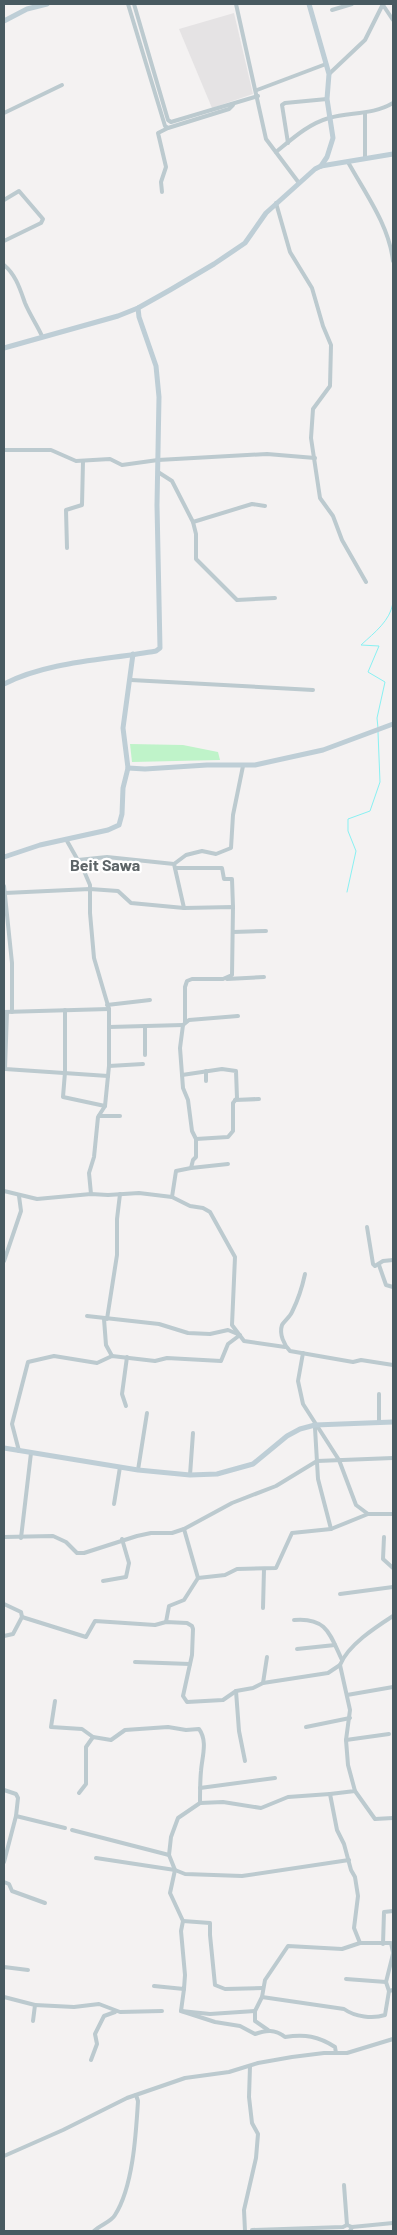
<svg xmlns="http://www.w3.org/2000/svg" width="397" height="2235" font-family="Barlow,sans-serif">
<rect width="100%" height="100%" fill="#f4f2f2"/>
<polygon fill="#e5e3e4" points="234,13 253,94 212,108 179,29"/>
<polygon fill="#bff3c9" points="130,744 183,745 218,752 220,760 132,762"/>
<g fill="none" stroke-linecap="round" stroke-linejoin="round">
<g stroke="#89f1f3" stroke-width="1">
<path d="M378,728L377,718L385,682L368,672L379,646L361,645C375,632 390,621 393,603"/>
<polyline points="347,892 356,851 348,831 348,819 370,811 380,782 378,732"/>
</g>
<g stroke="#bccacf" stroke-width="4">
<polyline points="128,4 165,126 168,128 229,109 233,105"/>
<polyline points="134,4 168,120 171,122 258,96"/>
<polyline points="236,4 266,139 299,183"/>
<polyline points="383,5 393,20"/>
<polyline points="332,10 352,4"/>
<polyline points="329,74 365,40 383,4"/>
<polyline points="257,90 326,64"/>
<polyline points="4,113 62,85"/>
<polyline points="288,143 282,105 285,103 327,99"/>
<path d="M276,152C292,139 308,124 329,118C350,112 373,115 393,103"/>
<polyline points="365,159 365,113"/>
<path d="M348,162C365,193 389,225 393,261"/>
<polyline points="162,192 161,182 166,167 158,133 168,128"/>
<polyline points="4,200 19,191 43,219 41,223 4,241"/>
<polyline points="276,203 290,252 312,288 323,326 331,345 330,386 313,409 311,438 320,498 333,516 342,540 366,582"/>
<path d="M4,265C16,275 20,289 25,303C30,315 37,325 42,336"/>
<polyline points="4,450 51,450 76,461 110,459 122,465 158,460 267,454 315,458"/>
<polyline points="158,472 172,481 193,522 196,534 196,559 237,600 275,598"/>
<polyline points="193,522 252,504 265,506"/>
<polyline points="67,548 66,510 82,505 83,461"/>
<polyline points="131,680 313,690"/>
<polyline points="67,841 84,871 90,885 90,913 94,958 109,1009 109,1066 105,1106 98,1117 94,1157 89,1173 91,1194"/>
<polyline points="78,860 107,857 174,864 184,908 233,907 232,975 223,979 192,979 187,981 185,987 185,1022"/>
<polyline points="174,864 186,855 202,851 216,854 231,848 233,815 243,766"/>
<polyline points="175,868 222,868 224,879 232,879 233,907"/>
<polyline points="4,886 12,963 12,1012"/>
<polyline points="5,893 90,889 118,891 131,903 184,908"/>
<polyline points="233,932 266,931"/>
<polyline points="227,979 264,977"/>
<polyline points="107,1005 150,1000"/>
<polyline points="65,1010 65,1072 63,1097 105,1106"/>
<polyline points="4,1012 109,1009"/>
<polyline points="7,1012 5,1069 108,1076"/>
<polyline points="145,1026 145,1055"/>
<polyline points="109,1027 183,1025"/>
<polyline points="109,1066 143,1064"/>
<polyline points="206,1071 206,1081"/>
<polyline points="182,1075 222,1069 236,1071 237,1098 233,1103 233,1131 228,1137 196,1139"/>
<polyline points="235,1100 259,1099"/>
<polyline points="99,1116 120,1116"/>
<polyline points="191,1168 228,1164"/>
<polyline points="4,1191 37,1199 91,1194 108,1195 139,1193 172,1197 190,1206 203,1208 210,1212 235,1257 232,1325 244,1341 285,1347"/>
<polyline points="172,1197 176,1171 191,1168 193,1160 196,1157 196,1139 192,1131 188,1100 183,1088 180,1048 183,1025 189,1020 238,1016"/>
<polyline points="367,1227 373,1264 375,1266 383,1261 393,1260"/>
<polyline points="4,1261 21,1211 19,1196"/>
<polyline points="379,1265 386,1285 393,1287"/>
<path d="M305,1274C302,1288 298,1300 292,1312C290,1317 284,1321 282,1325C279,1334 284,1345 290,1351L353,1362L361,1360L393,1365"/>
<polyline points="104,1319 106,1345 112,1356"/>
<polyline points="107,1319 117,1255 117,1219 120,1194"/>
<polyline points="303,1353 298,1381 303,1404 339,1460 356,1505 368,1514 393,1514"/>
<polyline points="379,1394 379,1422"/>
<polyline points="126,1406 122,1394 127,1357"/>
<polyline points="315,1428 318,1479 331,1529"/>
<polyline points="19,1451 12,1424 28,1362 54,1356 97,1363 112,1356 155,1361 167,1358 221,1361 228,1344 240,1335 228,1330 210,1334 188,1333 159,1324 87,1316"/>
<polyline points="138,1470 147,1413"/>
<polyline points="190,1475 193,1433"/>
<polyline points="114,1504 120,1467"/>
<polyline points="184,1529 198,1578"/>
<polyline points="4,1537 53,1536 66,1542 77,1553 84,1553 137,1536 151,1533 172,1533 184,1529 232,1503 276,1486 317,1461 393,1458"/>
<polyline points="384,1537 383,1559 393,1568"/>
<polyline points="21,1538 31,1453"/>
<polyline points="103,1581 126,1577 129,1563 122,1539"/>
<polyline points="340,1594 393,1587"/>
<polyline points="4,1604 21,1612 22,1617"/>
<polyline points="263,1608 264,1569"/>
<path d="M294,1620C327,1617 330,1635 342,1660"/>
<polyline points="166,1622 169,1606 184,1600 198,1578 225,1575 237,1569 276,1568 292,1533 331,1529 368,1514"/>
<polyline points="4,1636 13,1634 22,1617 86,1637 95,1621 155,1625 166,1622 187,1623 192,1626 193,1629 192,1655 183,1696 187,1702 223,1700 236,1691 253,1688 263,1683 328,1673 340,1665"/>
<polyline points="297,1649 335,1645"/>
<polyline points="135,1662 190,1664"/>
<polyline points="263,1683 267,1657"/>
<polyline points="236,1691 239,1731 245,1761"/>
<polyline points="347,1695 393,1687"/>
<path d="M55,1701L51,1727L82,1729L93,1737L111,1740L125,1730L168,1727L186,1730L199,1729C208,1741 202,1757 201,1771C200,1781 200,1792 200,1803L178,1818L171,1837L169,1855L175,1870L170,1893L183,1921L181,1931L185,1975L184,1989L154,1986"/>
<polyline points="306,1727 350,1718"/>
<polyline points="346,1740 389,1734"/>
<polyline points="200,1788 275,1778"/>
<polyline points="4,1790 16,1794 18,1798 16,1816 65,1828"/>
<polyline points="355,1791 375,1819 393,1818"/>
<polyline points="79,1793 86,1784 86,1747 93,1737"/>
<polyline points="200,1803 223,1802 261,1808 288,1797 330,1794"/>
<polyline points="72,1830 169,1855"/>
<polyline points="96,1858 175,1870 185,1874 242,1876 349,1860"/>
<polyline points="4,1862 16,1816"/>
<polyline points="4,1882 9,1884 12,1891 45,1903"/>
<polyline points="183,1921 210,1923 210,1935 215,1985 225,1989 263,1988"/>
<path d="M360,1943L354,1928L358,1896L355,1877L351,1870L344,1844L337,1830L330,1794L355,1791L348,1765L346,1740L350,1710L340,1665C348,1645 376,1627 393,1616"/>
<polyline points="383,1944 384,1912 393,1911"/>
<polyline points="4,1967 28,1970"/>
<polyline points="346,1979 386,1982"/>
<polyline points="184,1989 181,2011 210,2014 255,2011"/>
<polyline points="389,1991 386,1982 393,1954"/>
<polyline points="4,1997 35,2005 33,2021"/>
<path d="M262,1997L344,2009C355,2017 373,2019 385,2015L389,1991L393,1990"/>
<polyline points="35,2005 74,2007 99,2004 120,2012 162,2011"/>
<path d="M181,2011L215,2022L240,2026L255,2034C266,2030 275,2029 285,2037C305,2034 318,2036 335,2047L336,2053"/>
<polyline points="268,2030 255,2021 255,2011 262,1997 265,1980 288,1946 342,1949 360,1943 391,1943 393,1952"/>
<polyline points="91,2060 97,2044 95,2034 104,2016 115,2012"/>
<polyline points="4,2156 63,2130 127,2098 185,2078 229,2072 258,2063 292,2057 324,2053 347,2053 393,2039"/>
<polyline points="344,2185 347,2225 352,2227 350,2231"/>
<polyline points="352,2227 393,2223"/>
<polyline points="252,2230 343,2227 347,2225"/>
<path d="M94,2231C100,2225 111,2222 115,2215C133,2187 136,2134 138,2101L136,2095"/>
<polyline points="245,2231 244,2210 256,2158 258,2134 252,2123 249,2097 250,2066"/>
</g>
<g stroke="#beced6" stroke-width="5">
<polyline points="309,4 329,74 327,99 333,138 327,157 321,166"/>
<polyline points="4,21 27,9 47,4"/>
<polyline points="4,348 118,316 138,308 170,290 214,264 245,243 266,213 315,169 321,166 393,154"/>
<path d="M4,684C49,661 107,660 156,651L160,648L157,505L159,397L156,366L139,317L138,308"/>
<polyline points="128,768 145,769 207,765 255,765 323,750 393,724"/>
<polyline points="4,857 40,845 108,830 119,825 122,814 123,788 128,768 123,728 133,654"/>
<polyline points="4,1448 138,1470 190,1475 217,1474 253,1464 287,1436 300,1429 315,1425 393,1422"/>
</g>
</g>
<g text-anchor="middle" stroke-width="4.5" stroke-linejoin="round" paint-order="stroke">
<g font-size="16" font-weight="bold" fill="#5d6467" stroke="#fff">
<text x="105" y="871">Beit Sawa</text>
</g>
</g>
<rect width="397" height="2235" fill="none" stroke="#485a61" stroke-width="10"/>
</svg>
